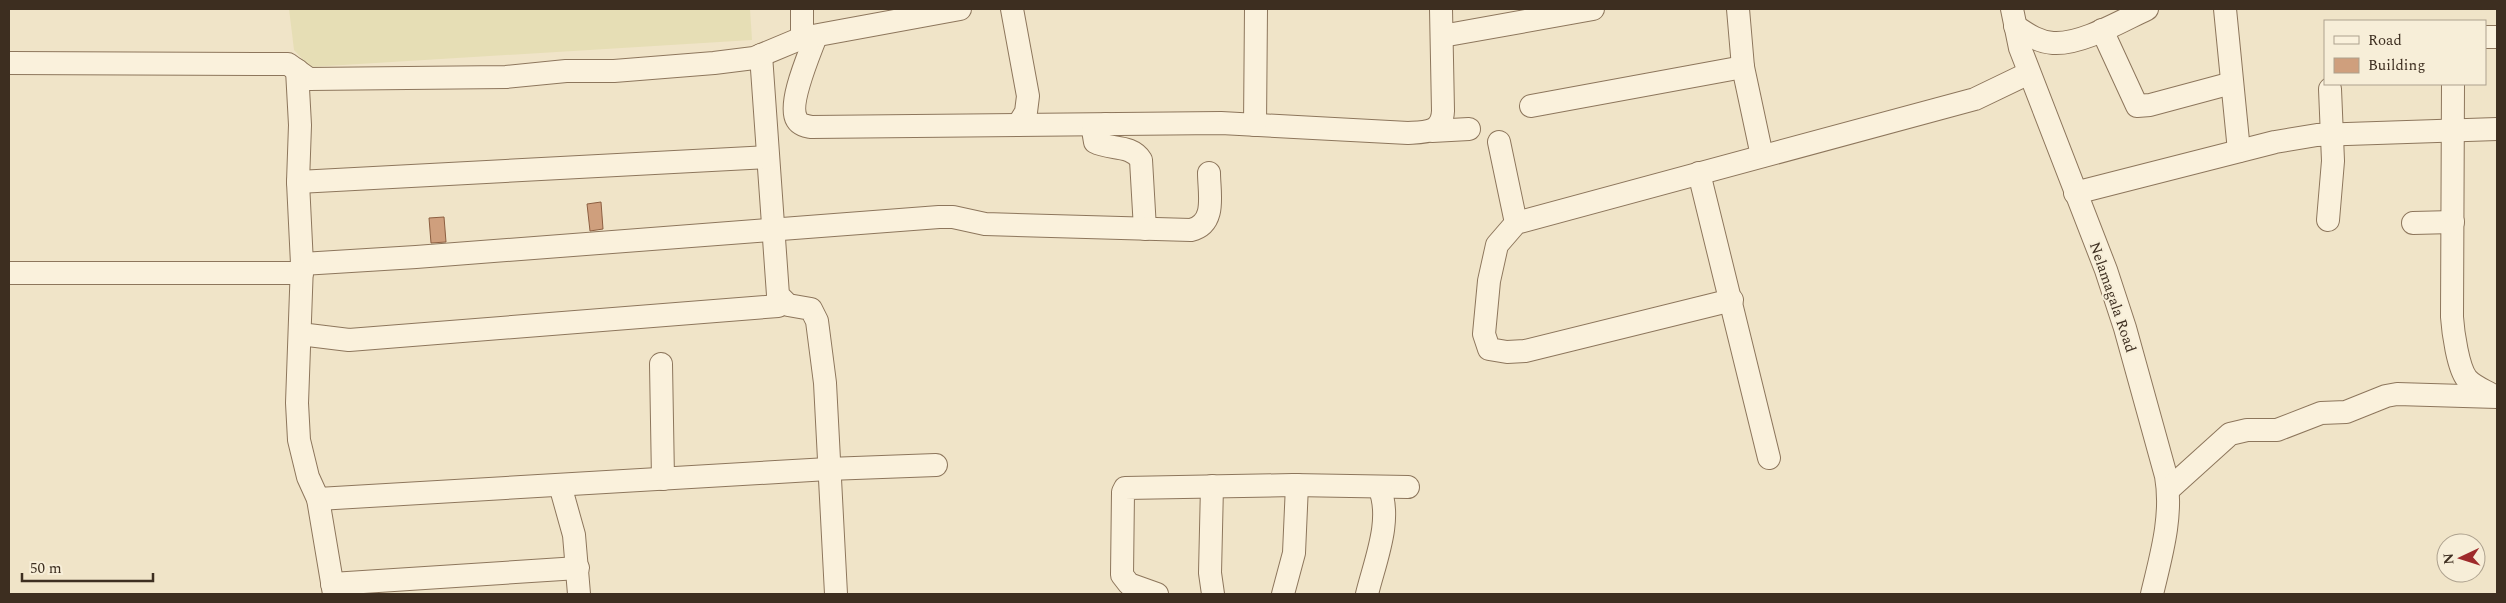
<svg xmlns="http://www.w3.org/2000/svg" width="2506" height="603" font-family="Spectral,serif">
<rect width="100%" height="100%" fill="#f0e4c8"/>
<polygon fill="#e6deb5" points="289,9 750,9 752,40 310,67 294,50"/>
<g fill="#cf9f7d" stroke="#8d5f41">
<polygon points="601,202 603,229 590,231 587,204"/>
<polygon points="444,217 446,242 431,243 429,218"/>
</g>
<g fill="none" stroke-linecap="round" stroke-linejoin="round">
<defs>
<g id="minor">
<polyline points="802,9 802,38"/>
<polyline points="1012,9 1028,96 1026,112 1018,125"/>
<polyline points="1738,9 1743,67 1762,156"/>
<path d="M2012,9L2020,48L2106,270L2125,328L2166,476C2173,516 2161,556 2152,594"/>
<polyline points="2225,9 2239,151"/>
<path d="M2015,26C2027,34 2038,42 2053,43C2081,45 2121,21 2147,9"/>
<polyline points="2102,30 2137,106 2150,105 2232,83"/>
<path d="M816,36C810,53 787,104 797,120C800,125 806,126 811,127L1221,123L1408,133C1426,132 1442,133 1443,111L1441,9"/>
<polyline points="1442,36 1593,9"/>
<polyline points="2485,37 2497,37"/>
<polyline points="761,55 778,295 788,305 811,309 817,321 825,383 836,594"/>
<polyline points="9,63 288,64 309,79 506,77 566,71 614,71 714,63 754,58 802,38 960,9"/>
<polyline points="297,70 300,125 298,182 302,264 297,403 299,440 308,477 318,499 334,594"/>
<path d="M2453,84L2452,317C2453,332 2458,368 2467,379C2474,387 2486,391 2494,396"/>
<polyline points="1531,106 1743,67"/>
<path d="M1106,124L1093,130L1095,142C1110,150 1131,144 1141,160L1145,229"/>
<polyline points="1255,125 1256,9"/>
<polyline points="1432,131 1469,129"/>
<polyline points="1499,142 1516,223"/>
<polyline points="1699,173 1769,458"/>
<polyline points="298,182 768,157"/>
<polyline points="2075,193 2275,142 2317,135 2497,129"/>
<polyline points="2328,220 2333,161 2330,89"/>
<polyline points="2413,223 2453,222"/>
<path d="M302,264L416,257L939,217H953L985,224L1191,230C1217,224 1209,193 1209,173"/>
<polyline points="9,273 302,273"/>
<polyline points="1732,300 1525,351 1507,352 1489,349 1484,334 1489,281 1497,245 1516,223 1975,99 2029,73"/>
<polyline points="300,334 349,340 778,306 782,301"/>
<polyline points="661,364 663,479"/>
<polyline points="560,485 574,535 579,594"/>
<polyline points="1212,486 1210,573 1213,594"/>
<polyline points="2168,490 2230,434 2247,430 2277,430 2321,413 2346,412 2386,396 2397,394 2497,397"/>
<polyline points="318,499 828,469 936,465"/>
<polyline points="332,584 578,568"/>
<polyline points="1157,594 1129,584 1122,575 1123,492 1125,488 1293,485 1408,487"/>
<polyline points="1283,594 1294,553 1297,485"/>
<path d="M1367,594C1375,561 1393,519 1379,487"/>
</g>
</defs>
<use href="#minor" stroke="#8d765c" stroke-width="24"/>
<use href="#minor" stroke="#faf1dc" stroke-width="22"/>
</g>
<g text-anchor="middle" stroke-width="4" stroke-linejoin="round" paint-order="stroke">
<g font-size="15" fill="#3d2e20" stroke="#f7eed8">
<text transform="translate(2113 297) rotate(71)" y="5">Nelamagala Road</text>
</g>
</g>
<rect width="2506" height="603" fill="none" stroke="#3d2e20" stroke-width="20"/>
<rect x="2324" y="20" width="162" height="65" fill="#f7eed8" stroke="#ada18e"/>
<rect x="2334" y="36" width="25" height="8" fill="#faf1dc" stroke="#ada18e"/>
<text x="2368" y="45" font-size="15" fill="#3d2e20">Road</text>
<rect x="2334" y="58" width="25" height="15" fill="#cf9f7d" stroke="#ada18e"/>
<text x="2368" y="70" font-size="15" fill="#3d2e20">Building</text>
<g transform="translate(2461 558) rotate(266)"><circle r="24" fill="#f7eed8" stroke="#ada18e"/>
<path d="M0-4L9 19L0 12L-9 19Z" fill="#9e2a2b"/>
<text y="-8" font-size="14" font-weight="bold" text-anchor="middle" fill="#3d2e20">N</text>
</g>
<path d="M22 573v8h131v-8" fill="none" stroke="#3d2e20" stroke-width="2.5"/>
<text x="30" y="573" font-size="15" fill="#3d2e20" stroke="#f7eed8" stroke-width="4" paint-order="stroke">50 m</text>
</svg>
